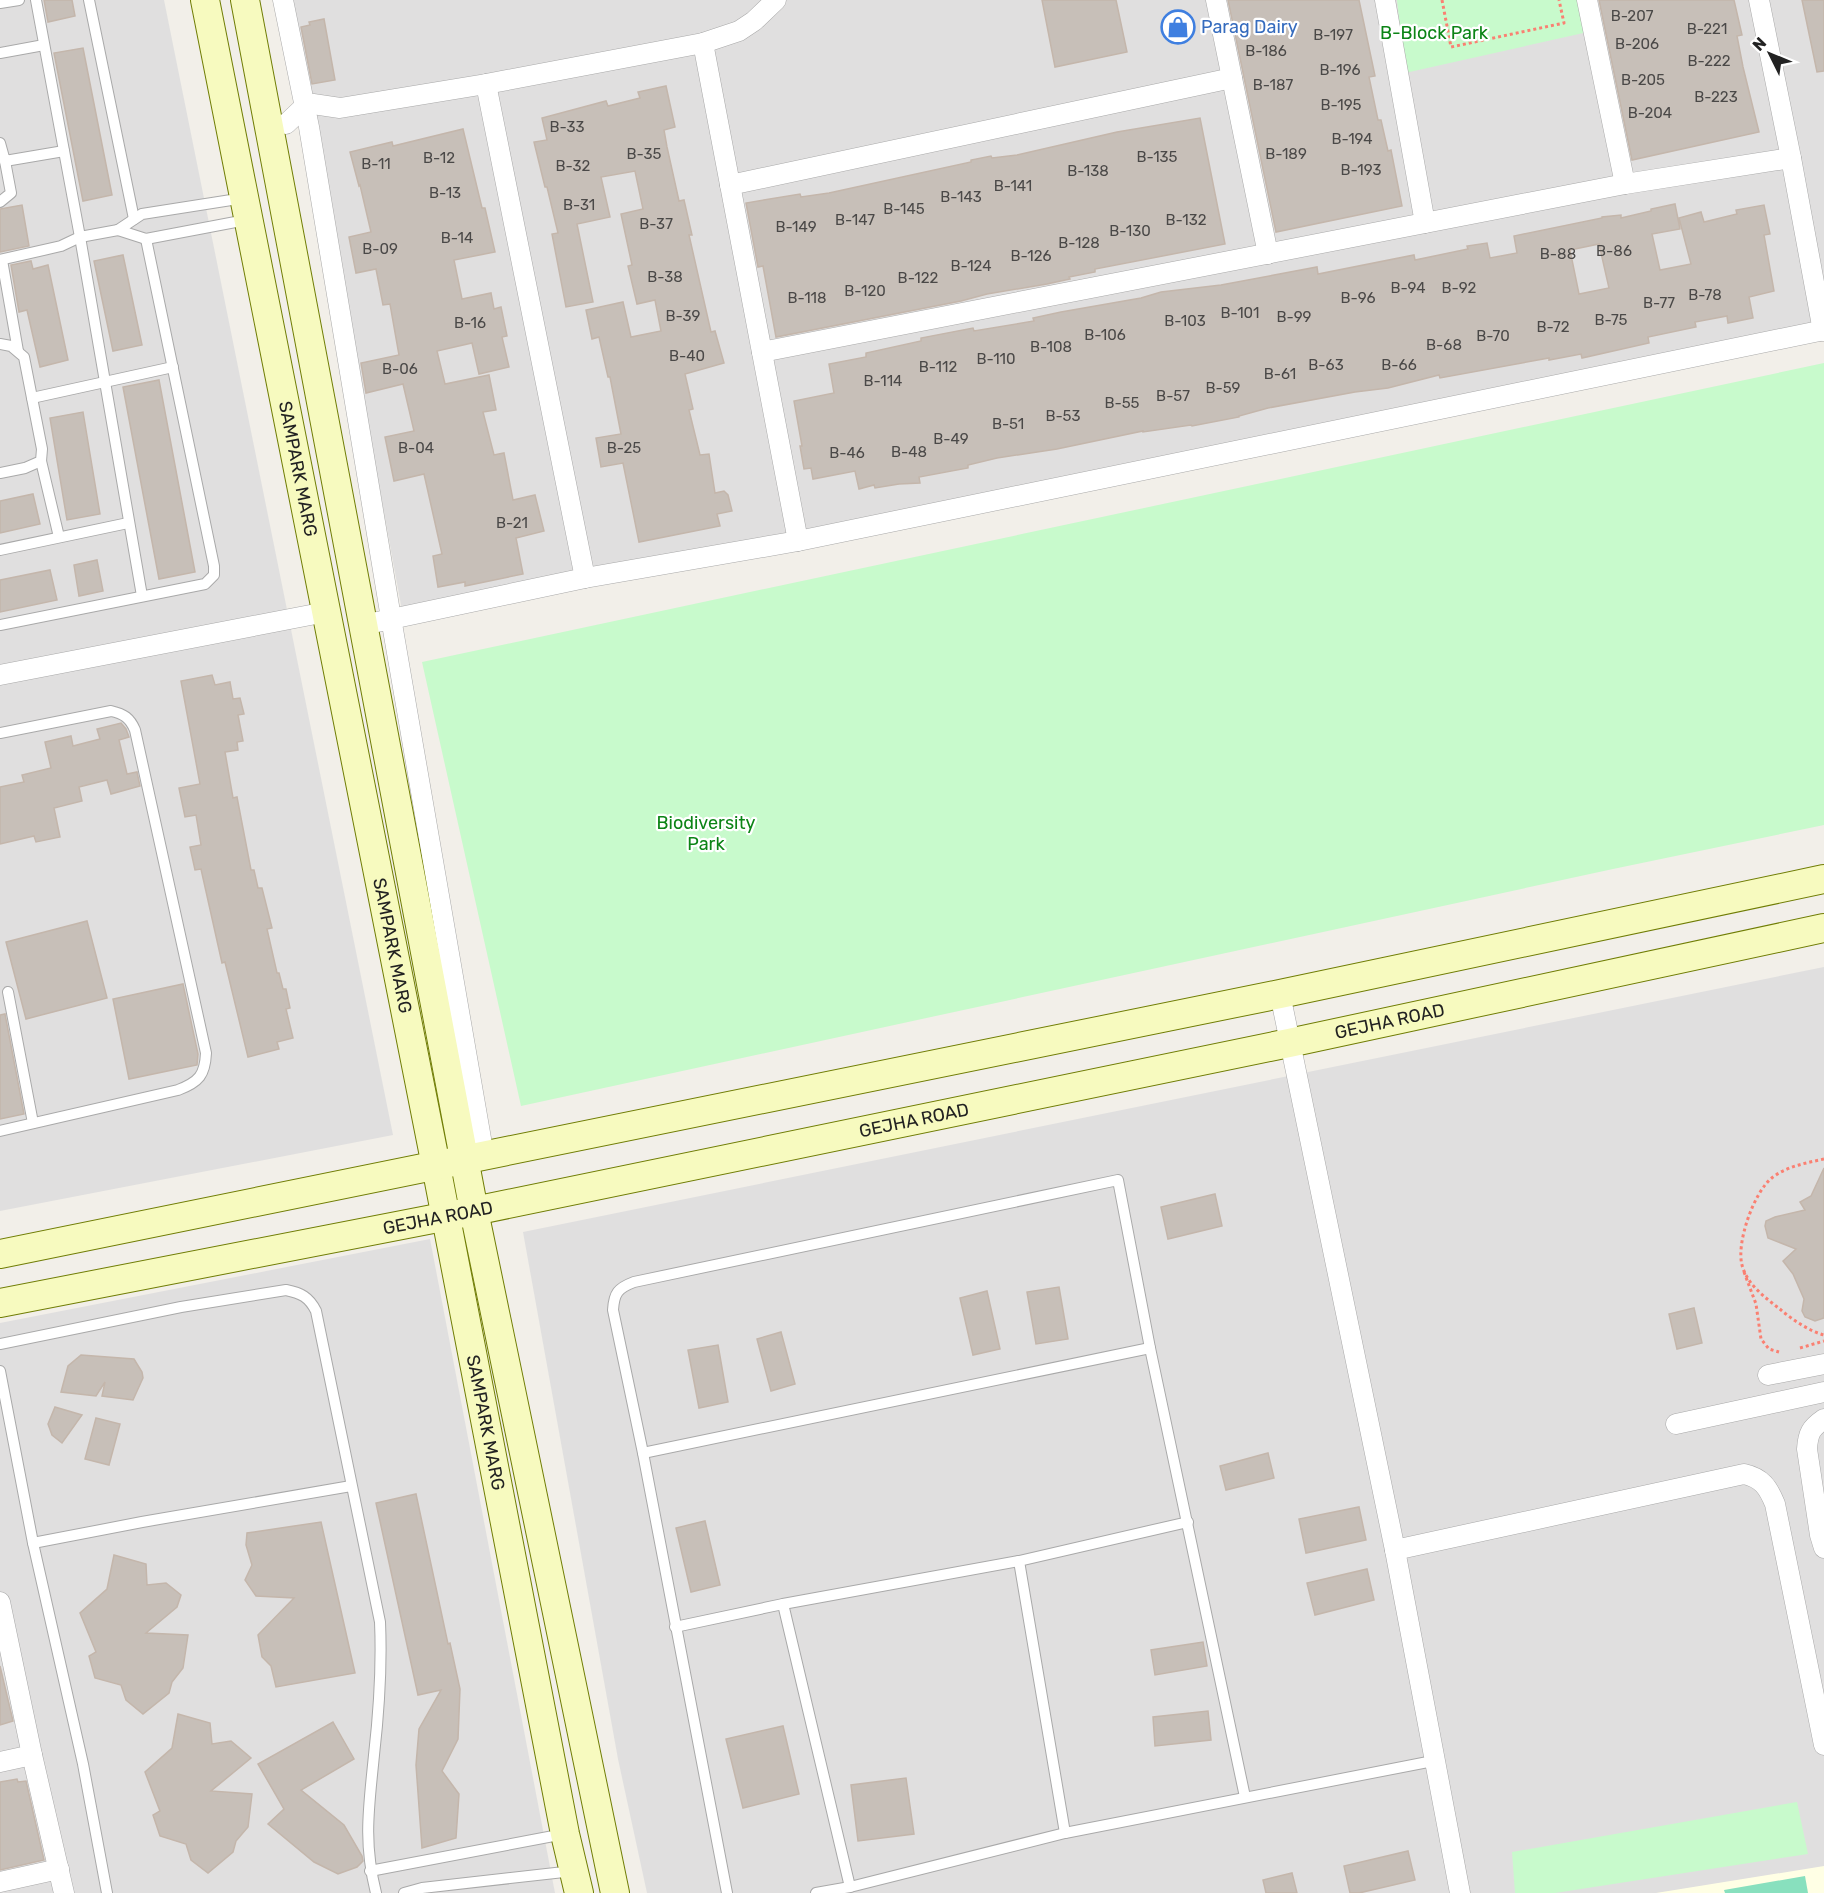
<svg xmlns="http://www.w3.org/2000/svg" width="1824" height="1893" font-family="Rubik,sans-serif">
<rect width="100%" height="100%" fill="#f2efe9"/>
<g fill="#e0dfdf">
<polygon points="0,0 164,0 393,1135 0,1211"/>
<polygon points="290,0 1824,0 1824,324 403,616"/>
<polygon points="1824,967 1824,1893 647,1893 618,1759 523,1232"/>
<polygon points="430,1239 555,1893 0,1893 0,1323"/>
</g>
<polygon fill="#ffffe5" points="1824,1866 1824,1893 1656,1893"/>
<g fill="#c8facc">
<polygon points="1397,0 1581,0 1588,32 1405,73"/>
<polygon points="1824,363 1824,825 1613,869 521,1106 422,662"/>
<polygon points="1797,1802 1808,1854 1555,1893 1515,1893 1512,1852"/>
</g>
<polygon fill="#88e0be" points="1805,1876 1808,1893 1725,1893 1724,1890"/>
<g fill="#c7bfb8" stroke="#c4b6ab" stroke-width="1.5" fill-rule="evenodd">
<polygon points="44,0 72,0 75,16 48,22"/>
<polygon points="1042,0 1116,0 1127,52 1055,67"/>
<polygon points="1228,0 1359,0 1375,76 1369,77 1378,120 1381,120 1388,151 1391,150 1402,206 1276,232"/>
<polygon points="1599,0 1734,0 1742,35 1737,36 1743,67 1759,132 1632,160"/>
<polygon points="1802,0 1824,0 1824,71 1817,72"/>
<polygon points="324,19 335,80 312,84 301,27 310,25 309,22"/>
<polygon points="83,48 112,195 83,201 54,53"/>
<polygon points="666,86 675,127 664,130 667,147 679,201 684,200 692,235 689,235 711,332 715,331 724,363 685,374 693,409 689,410 700,455 709,454 715,493 724,491 728,495 732,511 717,514 720,526 639,542 623,463 601,467 596,438 621,434 610,377 608,377 599,337 592,339 586,310 623,302 631,337 661,331 655,300 637,304 628,266 632,265 621,214 643,209 635,171 601,177 610,217 577,224 593,302 566,307 552,234 558,233 547,187 545,187 534,142 547,140 542,118 606,101 608,106 640,98 638,92"/>
<polygon points="1200,118 1225,244 1095,269 1095,272 1069,277 1070,279 1047,284 987,294 961,301 776,337 763,266 758,267 746,203 800,194 801,197 829,193 971,162 971,160 991,156 992,158 1017,155 1117,132"/>
<polygon points="463,129 482,208 485,208 495,252 454,260 462,299 491,293 494,309 501,307 507,336 502,337 509,367 479,374 472,343 437,351 445,384 489,375 496,410 483,412 494,455 504,453 513,500 535,495 544,531 516,538 523,574 465,586 465,582 438,587 433,556 442,554 424,474 394,481 385,437 414,431 403,384 366,393 361,363 399,355 390,304 383,305 376,269 356,273 349,237 371,232 360,185 359,186 350,152 392,142 393,146"/>
<path d="M1675,204L1680,229L1652,234L1660,270L1691,264L1679,218L1701,212L1704,222L1737,214L1736,210L1764,205L1770,234L1764,235L1774,291L1749,297L1753,318L1728,323L1727,316L1695,322L1696,327L1648,337L1649,343L1582,358L1581,354L1549,360V358L1440,378L1439,375L1388,388L1355,392L1268,408L1239,416V417L1192,426L1191,425L1143,432V431L1057,449L997,458L968,465V468L919,477L920,483L899,484L875,488L874,485L859,489L855,471L813,479L811,468L804,469L800,446H802L794,401L834,393L829,364L866,357V353L921,341V338L973,328L974,331L1034,321L1033,318L1061,312L1141,298L1161,292L1221,285L1317,267L1318,274L1414,255L1415,260L1468,249L1467,246L1487,243L1490,258L1517,253L1514,236L1602,218V217L1621,215V218L1651,211V209ZM1599,244L1609,288L1579,294L1570,250Z"/>
<polygon points="22,205 29,246 0,252 0,209"/>
<polygon points="123,255 142,345 113,351 94,261"/>
<polygon points="31,261 33,269 48,265 68,360 40,367 27,310 19,312 11,265"/>
<polygon points="159,380 195,572 159,579 123,387"/>
<polygon points="83,412 100,514 67,520 50,418"/>
<polygon points="33,494 40,524 0,533 0,501"/>
<polygon points="97,560 103,591 79,596 74,565"/>
<polygon points="50,570 57,600 0,612 0,580"/>
<polygon points="212,675 215,685 230,682 233,699 240,698 244,714 238,715 243,741 237,742 238,750 225,752 233,798 237,797 251,870 254,870 258,888 262,888 272,928 267,929 277,973 279,973 283,989 286,989 290,1008 286,1009 293,1038 277,1042 279,1049 248,1057 225,962 222,963 201,869 195,870 190,847 201,845 196,815 185,817 179,788 200,784 181,681"/>
<polygon points="121,723 126,729 129,737 119,740 127,774 137,772 140,786 111,794 107,780 79,787 82,801 54,808 60,837 36,842 34,836 0,844 0,787 24,782 22,775 51,768 45,742 71,736 73,746 100,739 97,729"/>
<polygon points="87,921 107,998 26,1019 6,942"/>
<polygon points="183,984 198,1054 197,1065 129,1079 113,999"/>
<polygon points="5,1014 24,1114 0,1119 0,1015"/>
<polygon points="1824,1168 1824,1318 1815,1321 1805,1317 1802,1311 1804,1299 1793,1274 1783,1261 1796,1249 1768,1238 1765,1226 1766,1221 1775,1217 1805,1210 1800,1202 1811,1196"/>
<polygon points="1215,1194 1222,1226 1168,1239 1161,1207"/>
<polygon points="1059,1287 1068,1339 1036,1344 1027,1292"/>
<polygon points="987,1291 1000,1349 973,1355 960,1298"/>
<polygon points="1694,1308 1702,1343 1677,1349 1669,1314"/>
<polygon points="781,1332 795,1384 771,1391 757,1339"/>
<polygon points="718,1345 728,1402 699,1408 688,1350"/>
<polygon points="81,1355 134,1359 142,1372 143,1378 133,1400 102,1396 105,1382 96,1396 61,1392 68,1366"/>
<polygon points="55,1407 82,1415 62,1443 52,1435 48,1424"/>
<polygon points="96,1418 120,1424 109,1465 85,1459"/>
<polygon points="1268,1453 1274,1478 1226,1490 1220,1466"/>
<polygon points="416,1494 448,1644 450,1643 460,1689 458,1739 442,1771 459,1794 456,1838 422,1848 416,1765 419,1729 441,1690 418,1695 376,1503"/>
<polygon points="1359,1507 1366,1540 1306,1553 1299,1519"/>
<polygon points="705,1521 720,1585 691,1592 676,1528"/>
<polygon points="321,1522 355,1673 276,1687 271,1666 262,1657 258,1635 294,1598 256,1596 245,1580 252,1565 246,1545 247,1533"/>
<polygon points="114,1555 146,1564 147,1585 166,1583 181,1595 177,1607 146,1633 188,1635 183,1668 172,1682 169,1693 143,1714 126,1700 121,1685 95,1678 89,1656 96,1652 80,1613 107,1589"/>
<polygon points="1367,1569 1374,1600 1315,1615 1307,1583"/>
<polygon points="1203,1642 1207,1666 1155,1675 1151,1650"/>
<polygon points="0,1666 13,1721 0,1725"/>
<polygon points="1208,1711 1211,1740 1155,1746 1153,1717"/>
<polygon points="178,1714 210,1723 212,1744 231,1741 251,1758 211,1791 252,1794 248,1827 236,1841 233,1852 208,1873 191,1860 186,1844 160,1836 153,1815 160,1811 145,1772 172,1748"/>
<polygon points="333,1722 354,1759 301,1790 344,1825 362,1856 363,1861 357,1867 338,1874 314,1862 268,1824 284,1809 258,1764"/>
<polygon points="783,1726 799,1794 743,1808 726,1739"/>
<polygon points="906,1778 914,1834 858,1841 851,1785"/>
<polygon points="17,1779 18,1782 26,1781 44,1860 0,1870 0,1782"/>
<polygon points="1408,1851 1415,1880 1359,1893 1350,1893 1344,1866"/>
<polygon points="1292,1873 1297,1893 1266,1893 1263,1880"/>
</g>
<g fill="none" stroke-linecap="round" stroke-linejoin="round">
<defs>
<g id="lane">
<polyline points="36,0 80,237 142,596"/>
<polyline points="89,0 134,219"/>
<polyline points="0,3 19,0"/>
<polyline points="0,53 44,45"/>
<polyline points="0,143 5,161 64,151"/>
<polyline points="244,198 142,214 118,230 146,239 246,220"/>
<polyline points="0,202 11,193 5,161"/>
<polyline points="0,260 61,246 80,237 118,230"/>
<polyline points="2,260 18,351"/>
<polyline points="0,344 11,346 24,357 42,449 41,461 25,468 0,473"/>
<polyline points="32,398 173,367"/>
<polyline points="41,461 59,537"/>
<polyline points="0,550 128,523"/>
<polyline points="0,625 205,584 214,575 214,566 146,239"/>
<path d="M0,733L111,711C124,714 130,718 135,730L206,1053C205,1075 199,1082 178,1090L0,1131"/>
<polyline points="8,992 33,1123"/>
<path d="M0,1344L181,1307L286,1290C301,1293 309,1297 316,1311L380,1622C382,1667 379,1711 374,1755C369,1807 363,1841 376,1893"/>
<polyline points="0,1371 33,1543 83,1764 107,1893"/>
<polyline points="643,1453 1150,1348"/>
<polyline points="33,1543 142,1522 351,1486"/>
<polyline points="1019,1561 1065,1833"/>
<polyline points="783,1604 850,1887"/>
<polyline points="675,1627 783,1604 1019,1561 1188,1522"/>
<polyline points="370,1871 564,1834"/>
<polyline points="404,1893 422,1888 573,1871"/>
<path d="M727,1893L643,1453L613,1310C614,1293 618,1288 634,1282L1118,1180L1150,1348L1245,1797"/>
<polyline points="816,1893 850,1887 1065,1833 1433,1761"/>
</g>
<g id="street">
<polyline points="283,0 309,127 391,618 484,1156"/>
<polyline points="1216,0 1268,254"/>
<polyline points="1385,0 1425,223"/>
<polyline points="1587,0 1625,184"/>
<polyline points="1759,0 1791,158 1823,331"/>
<polyline points="703,43 798,541"/>
<polyline points="486,84 585,578"/>
<polyline points="286,124 305,106 313,104 340,108 486,84 703,43 739,31 754,21 776,0"/>
<polyline points="730,185 1232,78"/>
<polyline points="762,352 1625,184 1791,158"/>
<polyline points="363,625 585,578 798,541 1824,330"/>
<polyline points="0,675 326,612"/>
<polyline points="1280,994 1395,1550 1460,1893"/>
<polyline points="1768,1375 1824,1364"/>
<path d="M1824,1419C1811,1428 1808,1433 1807,1449L1820,1535L1824,1548"/>
<polyline points="1676,1424 1824,1392"/>
<path d="M1395,1550L1744,1474C1762,1478 1768,1487 1775,1504L1824,1745"/>
<polyline points="0,1602 32,1755 64,1893"/>
<polyline points="0,1762 32,1755"/>
<polyline points="0,1882 59,1869"/>
</g>
<g id="secondary">
<path id="s1" d="M205,0L436,1166L565,1834L579,1893"/>
<polyline points="245,0 474,1211 615,1893"/>
<polyline points="0,1254 1280,994 1824,879"/>
<path id="s2" d="M0,1303L474,1211L1289,1043L1824,928"/>
</g>
</defs>
<use href="#lane" stroke="#a9a9a9" stroke-width="12"/>
<use href="#street" stroke="#a9a9a9" stroke-width="21"/>
<use href="#secondary" stroke="#707d05" stroke-width="30"/>
<g stroke="#fa8072" stroke-width="3" stroke-dasharray="3 3" stroke-linecap="butt">
<polyline points="1442,0 1451,47 1564,23 1559,0"/>
<path d="M1824,1159C1806,1163 1788,1166 1773,1177C1754,1191 1736,1243 1742,1265C1747,1285 1766,1298 1781,1310C1793,1320 1809,1331 1824,1335"/>
<polyline points="1744,1272 1756,1304 1761,1339 1769,1349 1779,1352"/>
<polyline points="1800,1348 1824,1341"/>
</g>
<use href="#lane" stroke="#fff" stroke-width="10"/>
<use href="#street" stroke="#fff" stroke-width="20"/>
<use href="#secondary" stroke="#f7fabf" stroke-width="28"/>
</g>
<defs>
<symbol id="shop-ring" viewBox="-11 -11 22 22"><circle r="9.5" fill="#fff" stroke="#3f7fe0" stroke-width="1.5"/><path d="M-5-2.5h2.3a2.7 3.5 0 0 1 5.4 0H5L5.5 6h-11ZM-1.5-2.5h3a1.5 2.3 0 0 0-3 0Z" fill="#3f7fe0"/></symbol>
</defs>
<g fill-rule="evenodd">
<use href="#shop-ring" x="1159" y="8" width="38" height="38"/>
</g>
<g text-anchor="middle" stroke-width="4.5" stroke-linejoin="round" paint-order="stroke">
<g font-size="15" fill="#4b4948">
<text x="1632" y="21">B-207</text>
<text x="1707" y="34">B-221</text>
<text x="1333" y="40">B-197</text>
<text x="1637" y="49">B-206</text>
<text x="1266" y="56">B-186</text>
<text x="1709" y="66">B-222</text>
<text x="1340" y="75">B-196</text>
<text x="1643" y="85">B-205</text>
<text x="1273" y="90">B-187</text>
<text x="1716" y="102">B-223</text>
<text x="1341" y="110">B-195</text>
<text x="1650" y="118">B-204</text>
<text x="567" y="132">B-33</text>
<text x="1352" y="144">B-194</text>
<text x="644" y="159">B-35</text>
<text x="1286" y="159">B-189</text>
<text x="1157" y="162">B-135</text>
<text x="439" y="163">B-12</text>
<text x="376" y="169">B-11</text>
<text x="573" y="171">B-32</text>
<text x="1361" y="175">B-193</text>
<text x="1088" y="176">B-138</text>
<text x="1013" y="191">B-141</text>
<text x="445" y="198">B-13</text>
<text x="961" y="202">B-143</text>
<text x="579" y="210">B-31</text>
<text x="904" y="214">B-145</text>
<text x="855" y="225">B-147</text>
<text x="1186" y="225">B-132</text>
<text x="656" y="229">B-37</text>
<text x="796" y="232">B-149</text>
<text x="1130" y="236">B-130</text>
<text x="457" y="243">B-14</text>
<text x="1079" y="248">B-128</text>
<text x="380" y="254">B-09</text>
<text x="1614" y="256">B-86</text>
<text x="1558" y="259">B-88</text>
<text x="1031" y="261">B-126</text>
<text x="971" y="271">B-124</text>
<text x="665" y="282">B-38</text>
<text x="918" y="283">B-122</text>
<text x="1408" y="293">B-94</text>
<text x="1459" y="293">B-92</text>
<text x="865" y="296">B-120</text>
<text x="1705" y="300">B-78</text>
<text x="807" y="303">B-118</text>
<text x="1358" y="303">B-96</text>
<text x="1659" y="308">B-77</text>
<text x="1240" y="318">B-101</text>
<text x="683" y="321">B-39</text>
<text x="1294" y="322">B-99</text>
<text x="1611" y="325">B-75</text>
<text x="1185" y="326">B-103</text>
<text x="470" y="328">B-16</text>
<text x="1553" y="332">B-72</text>
<text x="1105" y="340">B-106</text>
<text x="1493" y="341">B-70</text>
<text x="1444" y="350">B-68</text>
<text x="1051" y="352">B-108</text>
<text x="687" y="361">B-40</text>
<text x="996" y="364">B-110</text>
<text x="1326" y="370">B-63</text>
<text x="1399" y="370">B-66</text>
<text x="938" y="372">B-112</text>
<text x="400" y="374">B-06</text>
<text x="1280" y="379">B-61</text>
<text x="883" y="386">B-114</text>
<text x="1223" y="393">B-59</text>
<text x="1173" y="401">B-57</text>
<text x="1122" y="408">B-55</text>
<text x="1063" y="421">B-53</text>
<text x="1008" y="429">B-51</text>
<text x="951" y="444">B-49</text>
<text x="416" y="453">B-04</text>
<text x="624" y="453">B-25</text>
<text x="909" y="457">B-48</text>
<text x="847" y="458">B-46</text>
<text x="512" y="528">B-21</text>
</g>
<g font-size="18" fill="#366cbe" stroke="#fff" text-anchor="start">
<text x="1201" y="33">Parag Dairy</text>
</g>
<g font-size="18" fill="#0c8416" stroke="#fff">
<text x="1434" y="39">B-Block Park</text>
<text x="706" y="829">Biodiversity<tspan x="706" dy="21">Park</tspan></text>
</g>
<g font-size="18" fill="#222" stroke="#fff">
<text dy="6" stroke="none"><textPath href="#s1" startOffset="478">SAMPARK MARG</textPath></text>
<text dy="6" stroke="none"><textPath href="#s1" startOffset="964">SAMPARK MARG</textPath></text>
<text dy="6" stroke="none"><textPath href="#s2" startOffset="1418">GEJHA ROAD</textPath></text>
<text dy="6" stroke="none"><textPath href="#s2" startOffset="932">GEJHA ROAD</textPath></text>
<text dy="6" stroke="none"><textPath href="#s2" startOffset="446">GEJHA ROAD</textPath></text>
<text dy="6" stroke="none"><textPath href="#s1" startOffset="1450">SAMPARK MARG</textPath></text>
</g>
</g>
<g transform="translate(1770 54) rotate(313)" stroke="#ffffff" stroke-width="4.5" paint-order="stroke">
<path d="M0-4.5L10 22L0 15L-10 22Z" fill="#222222"/>
<text y="-9" font-size="16" font-weight="bold" text-anchor="middle" fill="#222222">N</text>
</g>
</svg>
